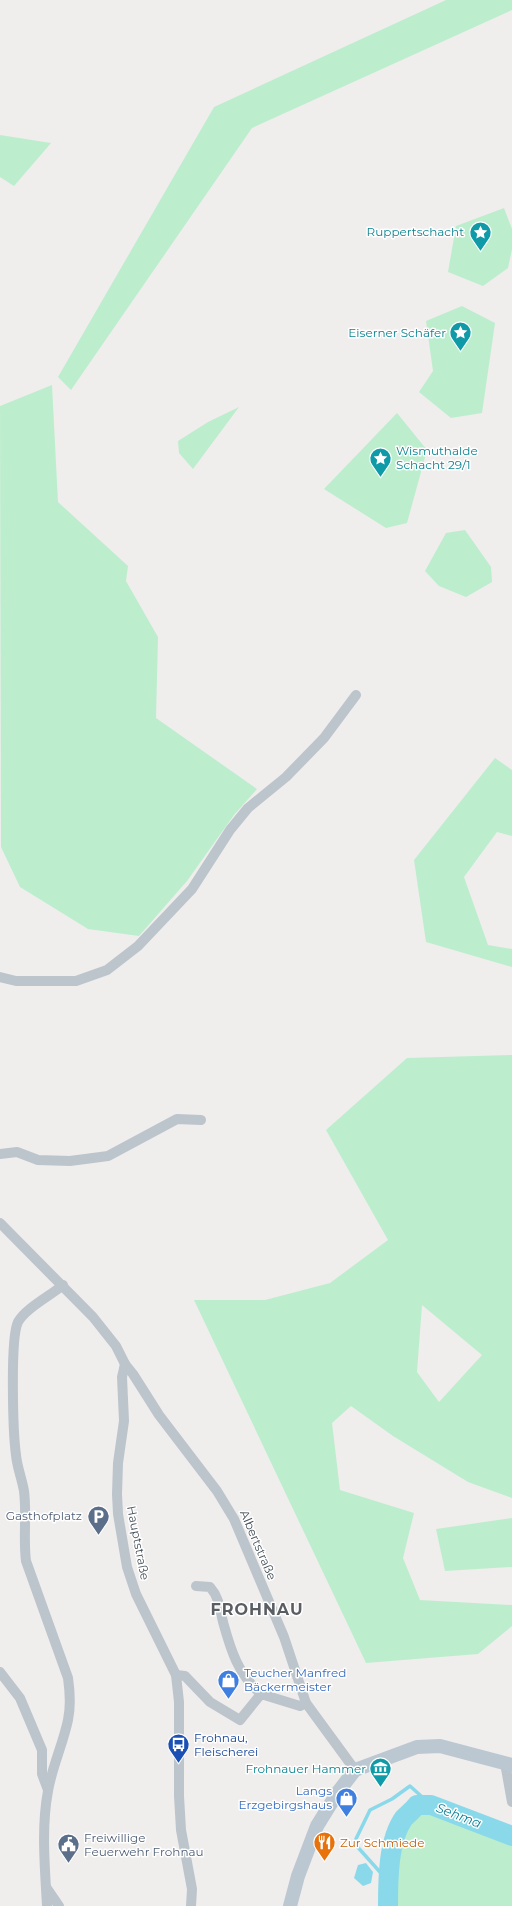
<svg xmlns="http://www.w3.org/2000/svg" width="512" height="1906" font-family="Montserrat,sans-serif">
<rect width="100%" height="100%" fill="#f0eded"/>
<g fill="#bceecd" fill-rule="evenodd">
<polygon points="446,0 512,0 512,10 252,128 71,390 58,377 214,107"/>
<polygon points="0,135 51,143 14,186 0,177"/>
<polygon points="504,208 512,229 512,249 508,268 483,286 448,272 456,226"/>
<polygon points="462,306 495,323 482,413 451,418 419,392 433,371 426,321"/>
<polygon points="52,385 58,502 128,566 126,581 158,637 156,718 257,789 234,815 187,881 139,936 88,929 20,887 1,847 0,406"/>
<polygon points="239,407 193,469 179,453 178,441 208,422"/>
<polygon points="397,413 427,450 407,523 386,528 324,489"/>
<polygon points="465,530 491,567 492,582 466,597 439,586 425,571 446,533"/>
<polygon points="495,758 512,770 512,836 497,832 464,877 488,945 512,949 512,967 426,942 414,860"/>
<path d="M512,1055V1498L468,1482L393,1436L351,1406L332,1423L340,1490L414,1513L403,1558L420,1600L512,1605V1626L478,1654L366,1663L194,1300H265L330,1283L388,1240L326,1130L407,1058ZM422,1305L482,1355L439,1402L417,1372Z"/>
<polygon points="512,1518 512,1567 445,1571 436,1529"/>
<polygon points="429,1811 512,1840 512,1906 379,1906 389,1839 399,1815 409,1820"/>
</g>
<polygon fill="#8ad9ea" points="366,1863 373,1872 371,1883 363,1886 354,1878 358,1865"/>
<g fill="none" stroke-linecap="round" stroke-linejoin="round">
<polyline stroke="#8ad9ea" stroke-width="3.5" points="388,1881 354,1843 370,1810 392,1799 410,1786 431,1805"/>
<path stroke="#8ad9ea" stroke-width="20" d="M388,1906C388,1880 388,1840 404,1818C408,1814 413,1810 417,1805H431L512,1836"/>
<g stroke="#bcc5cc" stroke-width="10">
<polyline points="0,977 16,981 76,981 107,970 138,946 192,889 230,830 248,808 286,777 324,738 356,695"/>
<polyline points="0,1154 17,1152 38,1160 70,1161 108,1156 177,1119 201,1120"/>
<polyline points="0,1223 93,1317 116,1346 125,1364 133,1374 159,1415 217,1491 234,1519 284,1637 306,1703 355,1770"/>
<polyline points="125,1364 122,1377 124,1421 118,1463 117,1494 118,1514 127,1567 136,1594 176,1675 179,1702 179,1796 181,1830 192,1889 191,1906"/>
<path d="M196,1586L210,1587C219,1597 220,1609 223,1622C231,1651 238,1674 261,1694"/>
<polyline points="0,1672 20,1698 42,1750 42,1774 48,1790"/>
<polyline points="176,1675 185,1676 210,1702 240,1720 261,1694 300,1706 306,1703"/>
<polyline points="505,1763 512,1802"/>
<polyline points="46,1887 59,1906"/>
<path d="M47,1906C45,1868 41,1828 48,1791C52,1767 63,1744 68,1720C71,1706 70,1692 68,1678L26,1561C23,1538 27,1514 24,1491C22,1479 17,1467 16,1455C13,1433 10,1338 18,1322C26,1308 50,1296 63,1285"/>
</g>
<polyline stroke="#bbc7d1" stroke-width="14" points="290,1906 298,1876 317,1826 338,1792 355,1770 417,1747 440,1746 512,1765"/>
</g>
<defs>
<symbol id="sight-pin" viewBox="-11 -11 22 30"><path d="M0 17L-7.5 6A9.5 9.5 0 1 1 7.5 6Z" fill="#0f9aa8" stroke="#fff"/><path d="M0-6L1.8-2.2L6-1.7L2.9 1.2L3.7 5.4L0 3.3L-3.7 5.4L-2.9 1.2L-6-1.7L-1.8-2.2Z" fill="#fff"/></symbol>
<symbol id="parking-pin" viewBox="-11 -11 22 30"><path d="M0 17L-7.5 6A9.5 9.5 0 1 1 7.5 6Z" fill="#5c6f8a" stroke="#fff"/><path d="M-3.5-5.5H1a3.5 3.5 0 0 1 0 7H-1V5.5H-3.5ZM-1-3.4V-.6H.8a1.4 1.4 0 0 0 0-2.8Z" fill="#fff"/></symbol>
<symbol id="shop-pin" viewBox="-11 -11 22 30"><path d="M0 17L-7.5 6A9.5 9.5 0 1 1 7.5 6Z" fill="#3f7fe0" stroke="#fff"/><path d="M-5-2.5h2.3a2.7 3.5 0 0 1 5.4 0H5L5.5 6h-11ZM-1.5-2.5h3a1.5 2.3 0 0 0-3 0Z" fill="#fff"/></symbol>
<symbol id="bus-pin" viewBox="-11 -11 22 30"><path d="M0 17L-7.5 6A9.5 9.5 0 1 1 7.5 6Z" fill="#1a4fb4" stroke="#fff"/><path d="M-5-6H5V4H4V6H2V4H-2V6H-4V4H-5ZM-3.5-4V0h7V-4ZM-3.5 1.2v1.5H-2V1.2ZM2 1.2v1.5H3.5V1.2Z" fill="#fff"/></symbol>
<symbol id="museum-pin" viewBox="-11 -11 22 30"><path d="M0 17L-7.5 6A9.5 9.5 0 1 1 7.5 6Z" fill="#0f9aa8" stroke="#fff"/><path d="M0-6L6-3V-2H-6V-3ZM-5-1h2V3h-2ZM-1-1h2V3h-2ZM3-1h2V3H3ZM-6 4H6V6H-6Z" fill="#fff"/></symbol>
<symbol id="restaurant-pin" viewBox="-11 -11 22 30"><path d="M0 17L-7.5 6A9.5 9.5 0 1 1 7.5 6Z" fill="#e8710a" stroke="#fff"/><path d="M-5-6h1v4h1v-4h1v4h1v-4h1v5L-1.5 .5V6h-2V.5L-5-1ZM5-6V6H3V1.5H1.5Q1.5-4 5-6Z" fill="#fff"/></symbol>
<symbol id="civic-pin" viewBox="-11 -11 22 30"><path d="M0 17L-7.5 6A9.5 9.5 0 1 1 7.5 6Z" fill="#5c6f8a" stroke="#fff"/><path d="M-.6-6.5H3V-4.5H.6V-3L4-1V1h2V6H-6V1h2V-1L-.6-3ZM-1.2 2.5V6h2.4V2.5Z" fill="#fff"/></symbol>
</defs>
<g fill-rule="evenodd">
<use href="#sight-pin" x="468" y="220" width="25" height="34"/>
<use href="#sight-pin" x="448" y="320" width="25" height="34"/>
<use href="#sight-pin" x="368" y="446" width="25" height="34"/>
<use href="#parking-pin" x="86" y="1504" width="25" height="34"/>
<use href="#shop-pin" x="216" y="1668" width="25" height="34"/>
<use href="#bus-pin" x="166" y="1732" width="25" height="34"/>
<use href="#museum-pin" x="368" y="1756" width="25" height="34"/>
<use href="#shop-pin" x="334" y="1786" width="25" height="34"/>
<use href="#restaurant-pin" x="312" y="1830" width="25" height="34"/>
<use href="#civic-pin" x="56" y="1832" width="25" height="34"/>
</g>
<g text-anchor="middle" stroke-width="3" stroke-linejoin="round" paint-order="stroke">
<g font-size="12" fill="#0d838f" stroke="#fff" text-anchor="end">
<text x="464" y="236">Ruppertschacht</text>
<text x="446" y="337">Eiserner Schäfer</text>
<text x="396" y="455" text-anchor="start">Wismuthalde<tspan x="396" dy="14">Schacht 29/1</tspan></text>
<text x="366" y="1773">Frohnauer Hammer</text>
</g>
<g font-size="12" fill="#4e5e75" stroke="#fff" text-anchor="end">
<text x="82" y="1520">Gasthofplatz</text>
<text x="84" y="1842" text-anchor="start">Freiwillige<tspan x="84" dy="14">Feuerwehr Frohnau</tspan></text>
</g>
<g font-size="12" fill="#46515a" stroke="#fff">
<text transform="translate(138 1543) rotate(79)" y="4">Hauptstraße</text>
<text transform="translate(258 1545) rotate(67)" y="4">Albertstraße</text>
</g>
<g font-size="12" fill="#366cbe" stroke="#fff" text-anchor="start">
<text x="244" y="1677">Teucher Manfred<tspan x="244" dy="14">Bäckermeister</tspan></text>
<text x="332" y="1795" text-anchor="end">Langs<tspan x="332" dy="14">Erzgebirgshaus</tspan></text>
</g>
<g font-size="12" fill="#164399" stroke="#fff" text-anchor="start">
<text x="194" y="1742">Frohnau,<tspan x="194" dy="14">Fleischerei</tspan></text>
</g>
<g font-size="12" fill="#c56008" stroke="#fff" text-anchor="start">
<text x="340" y="1847">Zur Schmiede</text>
</g>
<g font-size="13" font-style="italic" fill="#0f7f96" stroke="#fff">
<text transform="translate(459 1815) rotate(21)" y="5">Sehma</text>
</g>
<g font-size="16" font-weight="bold" letter-spacing="1" fill="#5a5e62" stroke="#fff">
<text x="257" y="1615">FROHNAU</text>
</g>
</g>
</svg>
